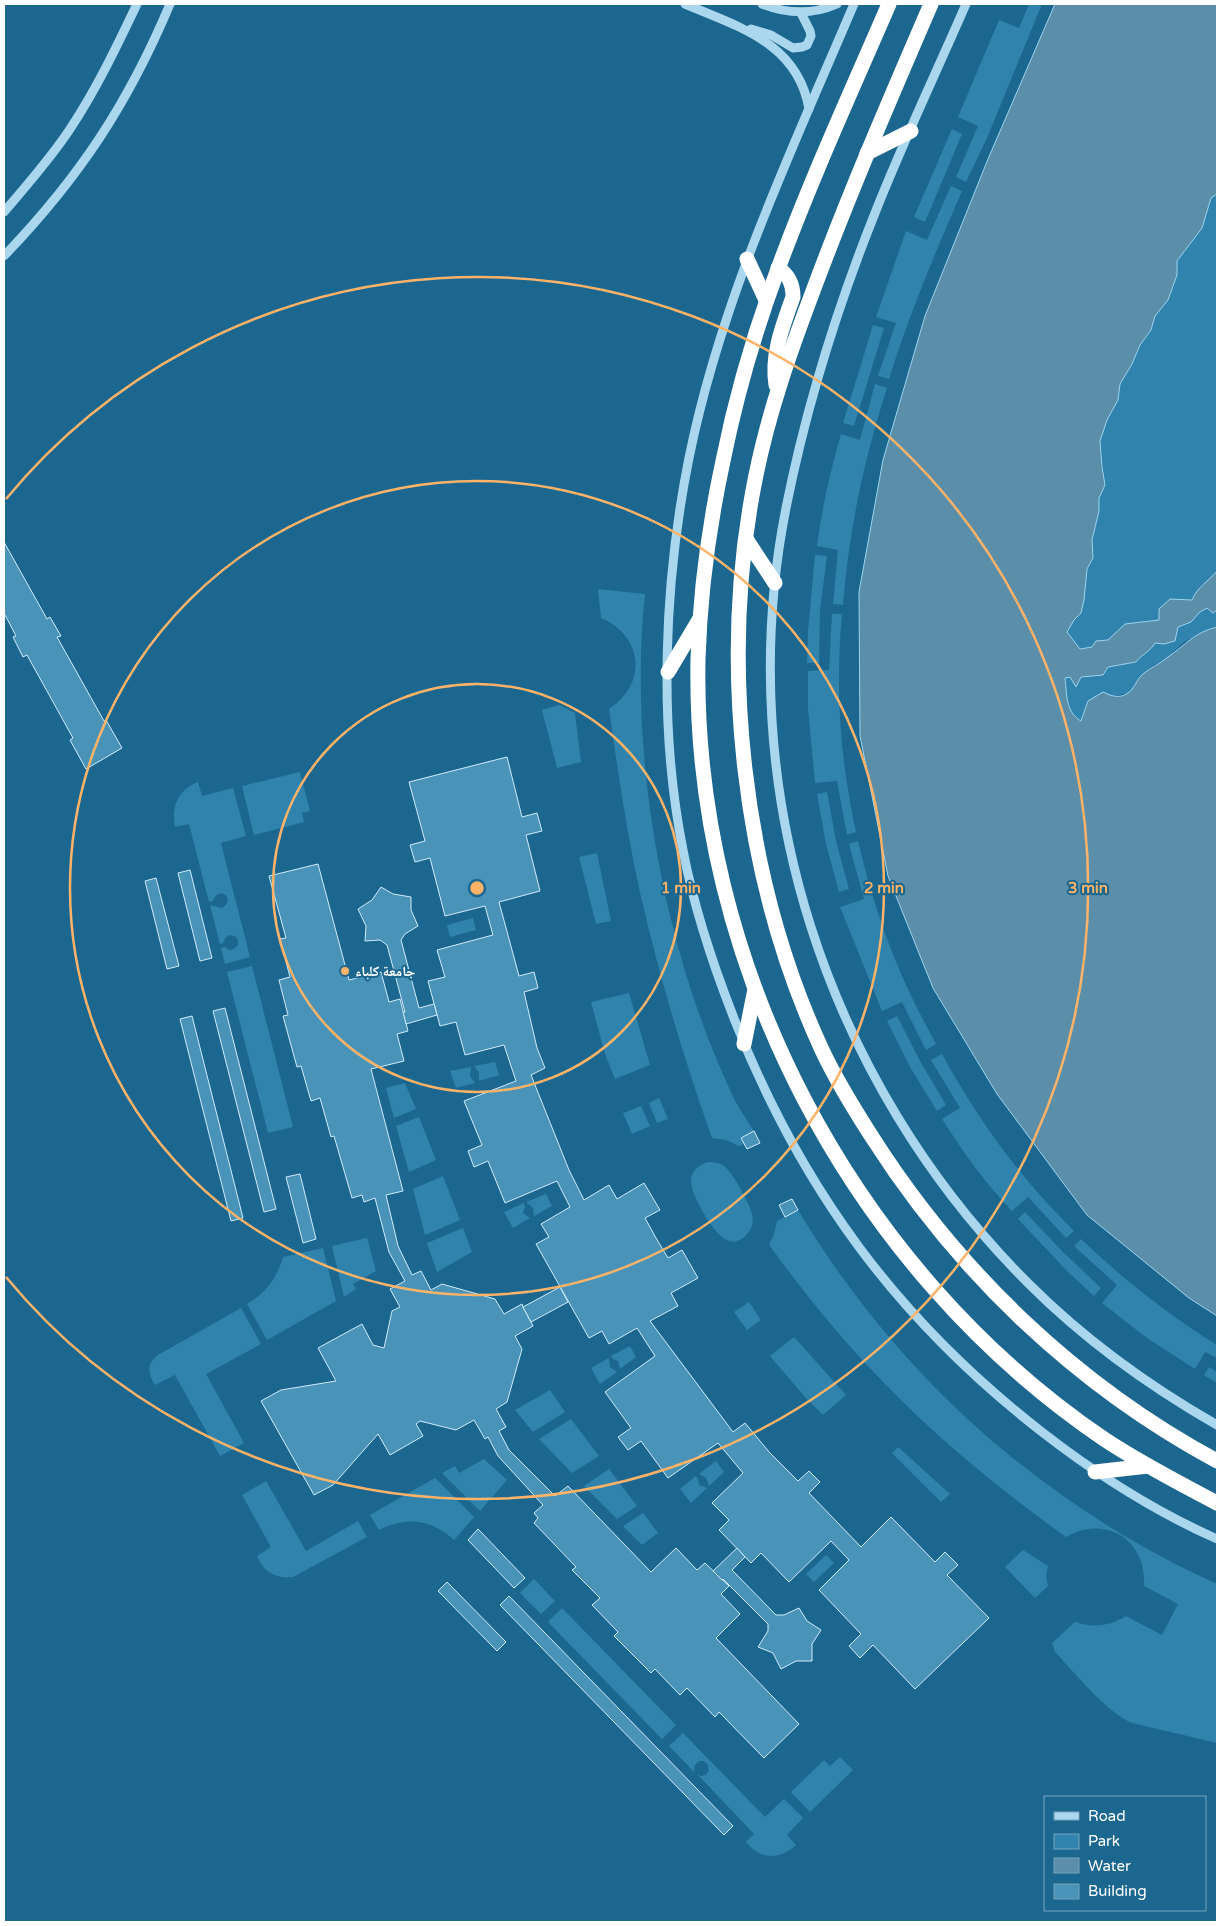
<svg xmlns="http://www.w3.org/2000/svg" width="1221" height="1926" font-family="'Varela Round','Noto Naskh Arabic',sans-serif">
<rect width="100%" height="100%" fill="#1c678f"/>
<g fill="#2f83ad">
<polygon points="1029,4 1042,4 987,138 966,182 956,177 978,126 958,117 999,20 1019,28"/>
<polygon points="952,129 962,134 925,222 914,217"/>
<path d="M951,186L962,191C935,253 909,315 889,379L878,376L896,323L876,317L906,231L927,240Z"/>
<path d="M1217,194V571C1208,582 1198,586 1192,600L1170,599L1159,620L1125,624L1108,640L1096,641L1092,647L1080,649L1067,632L1074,620L1081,613L1087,569L1093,558L1092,540L1099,511V498L1105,485L1102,467L1100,441L1107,420L1118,400L1120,384L1132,364L1140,345L1151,330L1155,316L1168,300L1177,275V261L1202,228L1211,197Z"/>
<polygon points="873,325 884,328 854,426 843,423"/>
<path d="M875,384L887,388C864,459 849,530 843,605L833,604L838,550L817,546C822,508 830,472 841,434L860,440Z"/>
<polygon points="815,555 827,556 820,610 819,663 807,663 808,631"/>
<path d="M598,589L645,594C628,753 663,947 731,1092C737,1106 746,1119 754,1131L741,1138L744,1144L739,1146L726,1140L712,1138C684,1059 660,979 641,897C627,835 618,772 609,709C648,683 643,636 601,618Z"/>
<path d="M1207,608L1213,613L1217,610V627L1206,630L1184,642L1166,659L1152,666L1140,677L1129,693L1088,701L1081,721C1065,712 1067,693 1065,677L1103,675L1108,667L1136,662C1142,654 1150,652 1155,643L1164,644L1178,627L1191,622L1200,612Z"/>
<path d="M832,614H842C835,690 840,758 856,832L847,835L837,781L815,783L808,709V671L829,670Z"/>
<polygon points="559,705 575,713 581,762 557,768 542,710"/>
<polygon points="300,772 310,811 302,813 304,822 254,835 242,786"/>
<path d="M198,782L202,796L233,788L246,836L221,843L250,957L225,964L221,948L225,947L229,950L234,949L238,945V940L235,936L229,935L225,938L223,943L220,944L210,905L222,908C237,898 218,885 213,901L209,902L189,824L175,827C171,806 178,790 198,782Z"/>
<polygon points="827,792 836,841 849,889 839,892 826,844 817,794"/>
<path d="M858,841C876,917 898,975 936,1044L926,1050L902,1002L882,1011L840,907L864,899L849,844Z"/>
<polygon points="597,853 611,921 596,924 579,857"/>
<polygon points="473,918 476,930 450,937 447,925"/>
<polygon points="252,966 293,1127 268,1133 227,972"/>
<polygon points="629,993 650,1065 615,1079 605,1054 591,1002"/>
<polygon points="897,1016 920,1061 946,1105 937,1111 910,1067 887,1021"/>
<path d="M942,1054C980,1123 1018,1175 1074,1231L1066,1238L1028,1197L1012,1211C985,1183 963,1152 942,1119L960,1108L931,1060Z"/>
<polygon points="495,1062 499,1075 479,1081 479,1073 474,1066"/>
<polygon points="471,1067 470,1076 475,1083 456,1088 450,1071"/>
<polygon points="405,1083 416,1109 394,1118 386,1088"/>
<polygon points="659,1098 668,1119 657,1123 649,1103"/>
<polygon points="641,1106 650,1126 632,1134 623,1113"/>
<polygon points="419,1117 436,1160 409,1172 396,1126"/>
<path d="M708,1162C714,1162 718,1163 723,1165C732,1171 750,1204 752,1214C754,1221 752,1228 748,1233C729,1256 712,1227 703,1212C693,1193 680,1172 708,1162Z"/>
<polygon points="443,1176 460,1220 425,1235 413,1189"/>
<polygon points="546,1194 552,1206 534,1216 533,1208 526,1202"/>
<polygon points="524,1203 525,1207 523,1213 530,1218 513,1228 504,1212"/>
<path d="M798,1210C897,1375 1042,1505 1217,1584V1743L1132,1723C1105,1711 1076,1674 1055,1652L1052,1643L1075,1622C1094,1628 1110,1626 1126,1616L1162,1635L1178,1604L1144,1586C1147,1540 1106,1514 1066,1537C995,1486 927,1430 868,1366C832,1328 800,1287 769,1245L774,1234L777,1221Z"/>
<polygon points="1025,1212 1062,1251 1101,1288 1094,1296 1068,1272 1018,1219"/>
<polygon points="463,1228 472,1252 437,1272 427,1243"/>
<polygon points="367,1238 376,1271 353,1284 356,1289 344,1297 332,1246"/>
<path d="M1081,1239C1123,1279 1167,1314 1217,1345V1358L1205,1352L1195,1369L1147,1338L1102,1303L1117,1285L1074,1246Z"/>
<path d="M323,1248L336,1301L267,1340L247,1304C266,1293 277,1278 283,1257Z"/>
<polygon points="749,1302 761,1320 747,1330 734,1312"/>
<path d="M241,1308L261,1344L206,1374L244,1443L220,1456L175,1375L155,1385C148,1374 146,1364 158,1355Z"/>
<polygon points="794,1337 846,1395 823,1415 804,1396 770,1356"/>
<polygon points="630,1346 636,1357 620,1369 618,1361 613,1359 611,1356"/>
<polygon points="609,1358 610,1367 617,1372 600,1384 591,1368"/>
<polygon points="1209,1367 1217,1372 1217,1383 1204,1375"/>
<polygon points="550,1390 565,1412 533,1432 515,1410"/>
<polygon points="571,1419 599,1456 572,1473 539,1439"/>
<polygon points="898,1447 950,1494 941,1502 892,1453"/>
<polygon points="484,1459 507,1480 480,1511 442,1473 455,1466 459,1473"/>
<polygon points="716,1461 724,1472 709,1486 706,1478 699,1474"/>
<polygon points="609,1469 637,1506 617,1519 584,1486"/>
<polygon points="696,1476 698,1479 699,1485 707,1488 691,1503 680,1489"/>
<path d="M435,1478L474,1517L454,1540C431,1519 406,1516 379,1530L370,1515Z"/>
<path d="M266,1481L306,1551L358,1521L367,1537L293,1577C276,1579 263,1572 257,1556L271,1547L242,1495Z"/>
<polygon points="643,1513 658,1533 642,1545 623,1526"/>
<polygon points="1023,1550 1048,1566 1046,1576 1048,1586 1035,1598 1005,1567"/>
<polygon points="826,1555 834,1563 814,1582 806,1574"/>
<polygon points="534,1579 555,1601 541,1614 520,1593"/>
<polygon points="562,1608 676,1725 662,1739 548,1622"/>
<path d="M683,1733L765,1817L784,1799L803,1818L787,1835L796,1845C780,1860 760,1860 746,1842L754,1834L697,1774L701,1776L706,1775L709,1770L708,1765L704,1761H699C694,1765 693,1768 695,1773L669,1746Z"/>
<polygon points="840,1757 853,1770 810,1812 791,1792 824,1760 830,1766"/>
</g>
<path fill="#5b8ea9" stroke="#9dd5f0" d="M1055,4H1217V194L1211,198L1202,228L1177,261V275L1168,300L1155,316L1151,330L1140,345L1132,364L1120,384L1118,400L1107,420L1100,441L1102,467L1105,485L1099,498V511L1092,540L1093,558L1087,569L1084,600L1081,613L1074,620L1067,632L1080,649L1092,647L1096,641L1108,640L1125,624L1159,620V609L1170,599L1192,600C1198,586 1208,582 1217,571V610L1213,613L1207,608L1200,612L1191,622L1178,627L1175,641L1164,644L1155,643C1150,652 1142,654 1136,662L1108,667L1103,675L1081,677L1076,687L1070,677L1065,678C1067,693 1065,712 1081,721L1088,701L1103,692C1111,696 1120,699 1128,693C1134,689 1137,679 1143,674C1151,667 1160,664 1168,657C1187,644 1193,633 1217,627V1316L1189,1298L1087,1215L997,1094L933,988L888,876L860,736L859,592L883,460L925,316L988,159Z"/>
<g fill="#4993b8" stroke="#d0ecfa">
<polygon points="4,542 47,619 50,617 61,636 57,637 104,721 106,720 122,748 86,769 70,740 73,738 27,655 23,657 13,637 16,636 4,613"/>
<polygon points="507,757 522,817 537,813 542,831 526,835 540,891 499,902 519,976 534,972 538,988 524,992 537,1048 545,1068 531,1075 569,1170 584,1200 609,1185 617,1199 644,1183 660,1210 645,1218 656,1238 668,1258 682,1250 698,1278 671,1293 678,1306 650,1321 733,1432 745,1423 770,1453 798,1481 809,1471 820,1482 809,1493 861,1547 891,1517 935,1562 945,1552 958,1565 947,1575 989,1618 915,1689 873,1645 860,1658 849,1646 861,1634 819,1590 849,1560 831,1541 789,1582 761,1553 751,1563 719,1530 729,1520 712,1503 743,1473 718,1443 668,1478 641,1441 628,1450 618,1437 631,1428 605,1392 655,1356 637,1328 609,1344 602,1331 589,1338 536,1244 549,1237 541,1224 570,1207 557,1181 505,1203 488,1161 474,1167 468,1151 482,1145 464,1101 516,1081 504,1045 465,1055 456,1022 440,1026 428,981 445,977 437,950 493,935 485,906 445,916 430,858 415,862 410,845 425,841 409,782"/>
<polygon points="318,864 349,980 381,972 389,1002 400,999 408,1031 397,1034 404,1061 371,1069 403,1191 386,1195 398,1246 412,1275 421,1271 431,1290 442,1284 495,1299 504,1314 522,1304 523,1307 533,1326 515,1336 522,1349 507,1402 496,1409 506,1427 499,1431 509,1450 555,1496 568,1486 651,1572 676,1548 697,1570 705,1563 729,1586 721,1594 740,1614 716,1638 799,1724 764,1758 719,1712 715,1717 687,1688 680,1695 655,1669 651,1673 614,1636 618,1632 592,1605 600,1598 572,1570 576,1567 534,1523 538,1518 534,1513 543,1505 498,1456 488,1437 485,1439 474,1420 456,1430 420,1421 416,1424 423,1436 390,1455 378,1434 333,1485 314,1495 261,1401 281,1390 336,1381 318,1348 362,1324 373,1345 384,1348 392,1311 400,1307 390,1289 405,1281 389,1252 375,1198 364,1202 362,1195 352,1198 334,1136 331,1137 320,1098 311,1101 301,1066 297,1067 283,1016 288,1015 279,980 290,977 280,939 286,938 269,876"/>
<polygon points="190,870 212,958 200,961 178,873"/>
<polygon points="156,878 179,966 167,969 145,881"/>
<polygon points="381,887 393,894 411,897 411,910 418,926 405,934 401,940 419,1008 434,1004 437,1015 406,1024 403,1012 405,1012 387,945 380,940 365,941 366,926 358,909 372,900"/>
<polygon points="225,1008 276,1209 264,1212 213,1011"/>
<polygon points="192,1016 243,1218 231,1221 180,1019"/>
<polygon points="754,1131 760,1143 747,1149 741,1138"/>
<polygon points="300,1174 316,1239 303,1243 286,1177"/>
<polygon points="792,1199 798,1210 785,1217 779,1205"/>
<polygon points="560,1287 568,1302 531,1322 523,1307"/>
<polygon points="478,1529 525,1578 514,1588 468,1540"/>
<polygon points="737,1548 745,1557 732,1570 776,1615 784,1615 799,1608 807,1621 821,1630 812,1644 812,1661 796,1661 781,1669 773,1653 758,1647 768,1631 768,1624 723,1579 722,1580 713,1571"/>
<polygon points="447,1582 506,1642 497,1651 438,1591"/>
<polygon points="509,1596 733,1826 724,1835 500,1605"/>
</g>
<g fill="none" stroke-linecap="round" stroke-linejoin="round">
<g stroke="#aad7ee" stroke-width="9">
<path d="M685,4C739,27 798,43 809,109"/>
<path d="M762,4C787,14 812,15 837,4"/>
<path d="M854,4C791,152 721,299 689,458C664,582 658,725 683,850C694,909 713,965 735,1021C802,1190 898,1320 1042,1432C1096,1474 1154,1511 1217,1539"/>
<path d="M966,4C936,73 903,142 875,213C837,308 806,408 786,508C730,790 827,1083 1029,1284C1084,1339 1149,1386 1217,1425"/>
<polyline points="751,29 771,35 793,48 802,47 807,45 811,36 810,31 801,13"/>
<path d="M4,212C27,185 51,158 70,129C96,90 117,46 137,4"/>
<path d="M4,256C79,178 128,104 170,4"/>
</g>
<g stroke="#fff" stroke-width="15">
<path d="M889,4C851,92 811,179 778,269C755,331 736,396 723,461C709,526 700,593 698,659C692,964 852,1268 1104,1439C1140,1463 1179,1483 1217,1503"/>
<path d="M931,4C890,99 849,194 813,291C790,352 769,411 756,475C718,661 742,877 822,1050C836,1080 854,1109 872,1137C958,1272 1076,1385 1217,1461"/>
<polyline points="867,153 911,131"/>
<polyline points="747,259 766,300"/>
<path d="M776,385C771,355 783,325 793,297C793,284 789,275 778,268"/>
<polyline points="746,539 775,583"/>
<polyline points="668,672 699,620"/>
<polyline points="744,1044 755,989"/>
<polyline points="1095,1472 1148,1466"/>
</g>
</g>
<g fill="none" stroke="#feb368" stroke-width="2.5">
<circle cx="477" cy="888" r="204"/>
<circle cx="477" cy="888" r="407"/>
<path d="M6 499A611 611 0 1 1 6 1277"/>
</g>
<circle fill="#feb368" stroke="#1c678f" stroke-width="2" cx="345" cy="971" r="5"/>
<g text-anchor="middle" stroke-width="4" stroke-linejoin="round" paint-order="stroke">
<g font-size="14" font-weight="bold" fill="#fff" stroke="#1c678f" text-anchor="start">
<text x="355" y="976">جامعة كلباء</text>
</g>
</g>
<circle cx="477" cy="888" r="8" fill="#feb368" stroke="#1c678f" stroke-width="2.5"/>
<g font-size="15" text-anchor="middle" font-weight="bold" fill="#feb368" stroke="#1c678f" stroke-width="4" stroke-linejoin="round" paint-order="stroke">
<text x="681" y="893">1 min</text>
<text x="884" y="893">2 min</text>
<text x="1088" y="893">3 min</text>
</g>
<rect width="1221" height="1926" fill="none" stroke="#ffffff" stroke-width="10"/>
<rect x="1044" y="1796" width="162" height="115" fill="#1c678f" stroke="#77a4bc"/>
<rect x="1054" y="1812" width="25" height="8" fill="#aad7ee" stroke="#77a4bc"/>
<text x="1088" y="1821" font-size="15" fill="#ffffff">Road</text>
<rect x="1054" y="1834" width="25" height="15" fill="#2f83ad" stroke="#77a4bc"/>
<text x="1088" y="1846" font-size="15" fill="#ffffff">Park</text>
<rect x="1054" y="1858" width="25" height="15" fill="#5b8ea9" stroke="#77a4bc"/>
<text x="1088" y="1871" font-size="15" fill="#ffffff">Water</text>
<rect x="1054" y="1884" width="25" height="15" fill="#4993b8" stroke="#77a4bc"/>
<text x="1088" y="1896" font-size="15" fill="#ffffff">Building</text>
</svg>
